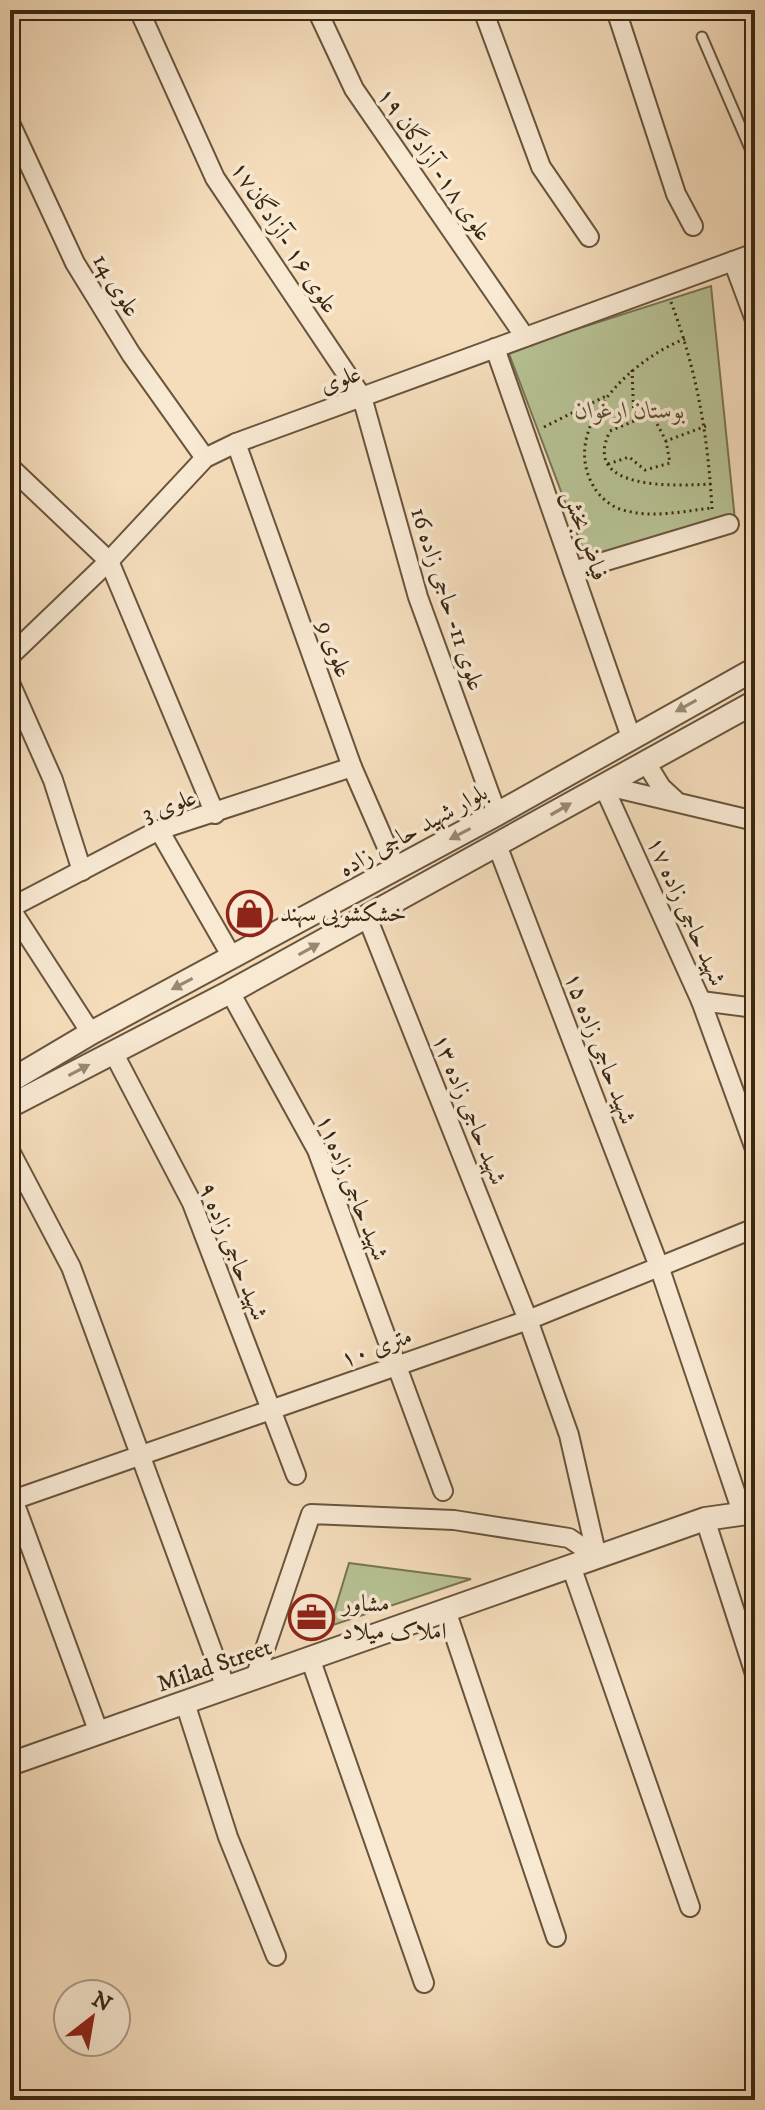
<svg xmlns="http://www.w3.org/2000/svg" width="765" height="2110" font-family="'IM FELL DW Pica',Amiri,serif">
<rect width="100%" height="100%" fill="#f5ddbc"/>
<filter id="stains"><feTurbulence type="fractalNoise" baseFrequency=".0025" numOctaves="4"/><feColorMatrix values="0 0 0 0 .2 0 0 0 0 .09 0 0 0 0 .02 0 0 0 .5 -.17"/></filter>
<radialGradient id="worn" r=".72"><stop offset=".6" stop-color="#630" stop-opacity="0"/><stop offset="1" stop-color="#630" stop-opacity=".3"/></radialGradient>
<g fill="#b7c294" stroke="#787453" stroke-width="2">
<polygon points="711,286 735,520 593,576 508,351"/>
<polygon points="349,1563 471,1579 330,1626"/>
</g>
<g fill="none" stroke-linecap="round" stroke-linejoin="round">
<defs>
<polyline id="service" points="702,37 755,160"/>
<g id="minor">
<polyline points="139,10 215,178 362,397 418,597 497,814"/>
<polyline points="317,10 354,89 525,337"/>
<polyline points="483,10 541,167 589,237"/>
<polyline points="616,10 676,194 693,226"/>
<polyline points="10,123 75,263 131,354 205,458"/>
<polyline points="733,261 755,320"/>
<polyline points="495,348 631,737"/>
<polyline points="236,443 352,767 396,868"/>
<polyline points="10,467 109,561 215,814"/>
<polyline points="573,571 729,524"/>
<polyline points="10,656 109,561 205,458 236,443 755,253"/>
<polyline points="10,683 53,780 82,871"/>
<polyline points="645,761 661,787 675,800"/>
<polyline points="603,785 701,1001 755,1149"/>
<polyline points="603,785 755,821"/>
<polyline points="159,830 232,957"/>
<polyline points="497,845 660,1269 742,1512"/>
<polyline points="10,908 159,830 352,767"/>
<polyline points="10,908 91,1033"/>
<polyline points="367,917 528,1320 569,1435 597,1557"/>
<polyline points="230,992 317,1150 443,1491"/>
<polyline points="701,1001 755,1008"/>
<polyline points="113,1052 192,1203 296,1475"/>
<polyline points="10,1151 71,1267 226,1688"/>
<polyline points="10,1491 99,1733"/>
<polyline points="10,1501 528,1320 755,1228"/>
<polyline points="705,1519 755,1674"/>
<polyline points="571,1566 690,1907"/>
<polyline points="446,1610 556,1937"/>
<polyline points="310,1658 424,1983"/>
<polyline points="255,1678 311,1514 454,1520 569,1538 597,1557"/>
<polyline points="185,1703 228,1837 276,1956"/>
</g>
<g id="tertiary">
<polyline points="10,1081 91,1033 497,814 755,669"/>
<polyline points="10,1106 230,992 755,702"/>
<polyline points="10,1764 705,1519 755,1512"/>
</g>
</defs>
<use href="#service" stroke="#69543c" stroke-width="13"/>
<use href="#minor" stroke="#69543c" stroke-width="22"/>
<use href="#tertiary" stroke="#69543c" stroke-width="26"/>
<g stroke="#3a2712" stroke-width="3" stroke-dasharray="2 4" stroke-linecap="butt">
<path d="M671,302C697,371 708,436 712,509"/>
<path d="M685,339C633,358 558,428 594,487C600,498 614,509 627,511C655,518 684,511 712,508"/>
<polyline points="632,370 634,421 654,418 666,441 706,426"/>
<path d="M634,421L610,431C580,491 675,486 711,484"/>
<polyline points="544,427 608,395"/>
<polyline points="608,464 629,457 645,470 670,463 666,441"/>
</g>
<use href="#service" stroke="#f8e9d3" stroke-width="9"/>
<use href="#minor" stroke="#f8e9d3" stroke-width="18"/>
<use href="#tertiary" stroke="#f8e9d3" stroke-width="22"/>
</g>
<defs><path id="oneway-solid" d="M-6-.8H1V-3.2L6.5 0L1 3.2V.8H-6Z" transform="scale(2)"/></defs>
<g fill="#998872">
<use href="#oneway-solid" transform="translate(686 706) rotate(151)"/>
<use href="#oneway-solid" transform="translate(561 809) rotate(-30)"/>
<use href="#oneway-solid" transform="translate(460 834) rotate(152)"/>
<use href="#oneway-solid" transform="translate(309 949) rotate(-29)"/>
<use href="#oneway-solid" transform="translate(182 984) rotate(152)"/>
<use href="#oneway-solid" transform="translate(79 1070) rotate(-28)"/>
</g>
<defs>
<symbol id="shop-ring" viewBox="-11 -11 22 22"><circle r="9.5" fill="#f8e9d3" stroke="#8f2418" stroke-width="1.5"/><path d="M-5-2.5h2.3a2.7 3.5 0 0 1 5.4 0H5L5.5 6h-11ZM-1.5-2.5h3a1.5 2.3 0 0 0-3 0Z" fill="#8f2418"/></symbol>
<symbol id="office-ring" viewBox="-11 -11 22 22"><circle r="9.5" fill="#f8e9d3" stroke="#8f2418" stroke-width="1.5"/><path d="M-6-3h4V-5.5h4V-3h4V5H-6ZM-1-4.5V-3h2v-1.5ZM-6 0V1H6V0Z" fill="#8f2418"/></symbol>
</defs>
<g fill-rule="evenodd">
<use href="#shop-ring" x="224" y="888" width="51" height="51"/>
<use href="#office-ring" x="286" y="1592" width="51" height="51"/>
</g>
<g text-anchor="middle" stroke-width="7" stroke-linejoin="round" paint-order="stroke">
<g font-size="24" fill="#3a2712" stroke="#f8e9d3">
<text transform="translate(435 164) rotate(55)" y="8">علوی ۱٨- آزادگان ۱۹</text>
<text transform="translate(285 237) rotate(57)" y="8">علوی ۱۶ -آزادگان۱۷</text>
<text transform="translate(117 285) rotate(59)" y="8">علوی 14</text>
<text transform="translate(340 379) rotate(-20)" y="8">علوی</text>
<text transform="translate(586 535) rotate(71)" y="8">فیاض بخش</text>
<text transform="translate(448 599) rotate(72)" y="8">علوی 11- حاجی زاده 16</text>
<text transform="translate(335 649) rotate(70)" y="8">علوی 9</text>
<text transform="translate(169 805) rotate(-19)" y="8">علوی 3</text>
<text transform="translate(413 830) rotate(-29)" y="8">بلوار شهید حاجی زاده</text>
<text transform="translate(687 911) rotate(66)" y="8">شهید حاجی زاده ۱۷</text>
<text transform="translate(601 1048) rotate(69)" y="8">شهید حاجی زاده ۱۵</text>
<text transform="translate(470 1109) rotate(68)" y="8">شهید حاجی زاده ۱۳</text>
<text transform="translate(353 1187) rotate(68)" y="8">شهید حاجی زاده۱۱</text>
<text transform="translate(234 1251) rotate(68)" y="8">شهید حاجی زاده ۹</text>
<text transform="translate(376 1347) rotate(-20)" y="8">۱۰ متری</text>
<text transform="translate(214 1665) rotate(-19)" y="8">Milad Street</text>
</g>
<g font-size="24" font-style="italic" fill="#594e32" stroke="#f8e9d3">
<text x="630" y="418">بوستان ارغوان</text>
</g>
<g font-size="24" fill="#3a2712" stroke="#f8e9d3" text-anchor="start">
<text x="280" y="921">خشکشویی سهند</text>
<text x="342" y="1611">مشاور<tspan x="342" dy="28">املاک میلاد</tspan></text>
</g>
</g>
<rect width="765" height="2110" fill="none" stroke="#f5ddbc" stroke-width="40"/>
<rect x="12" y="12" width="741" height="2086" fill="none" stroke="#3a2712" stroke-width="4"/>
<rect x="20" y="20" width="725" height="2070" fill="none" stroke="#3a2712" stroke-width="2"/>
<g transform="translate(92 2018) rotate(31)"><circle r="38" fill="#f8e9d3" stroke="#ac9b86" stroke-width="2"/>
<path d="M0-6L14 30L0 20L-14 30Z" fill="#8f2418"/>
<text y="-12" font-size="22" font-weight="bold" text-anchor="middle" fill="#3a2712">N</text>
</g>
<rect width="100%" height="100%" filter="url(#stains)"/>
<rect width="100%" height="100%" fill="url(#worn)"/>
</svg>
